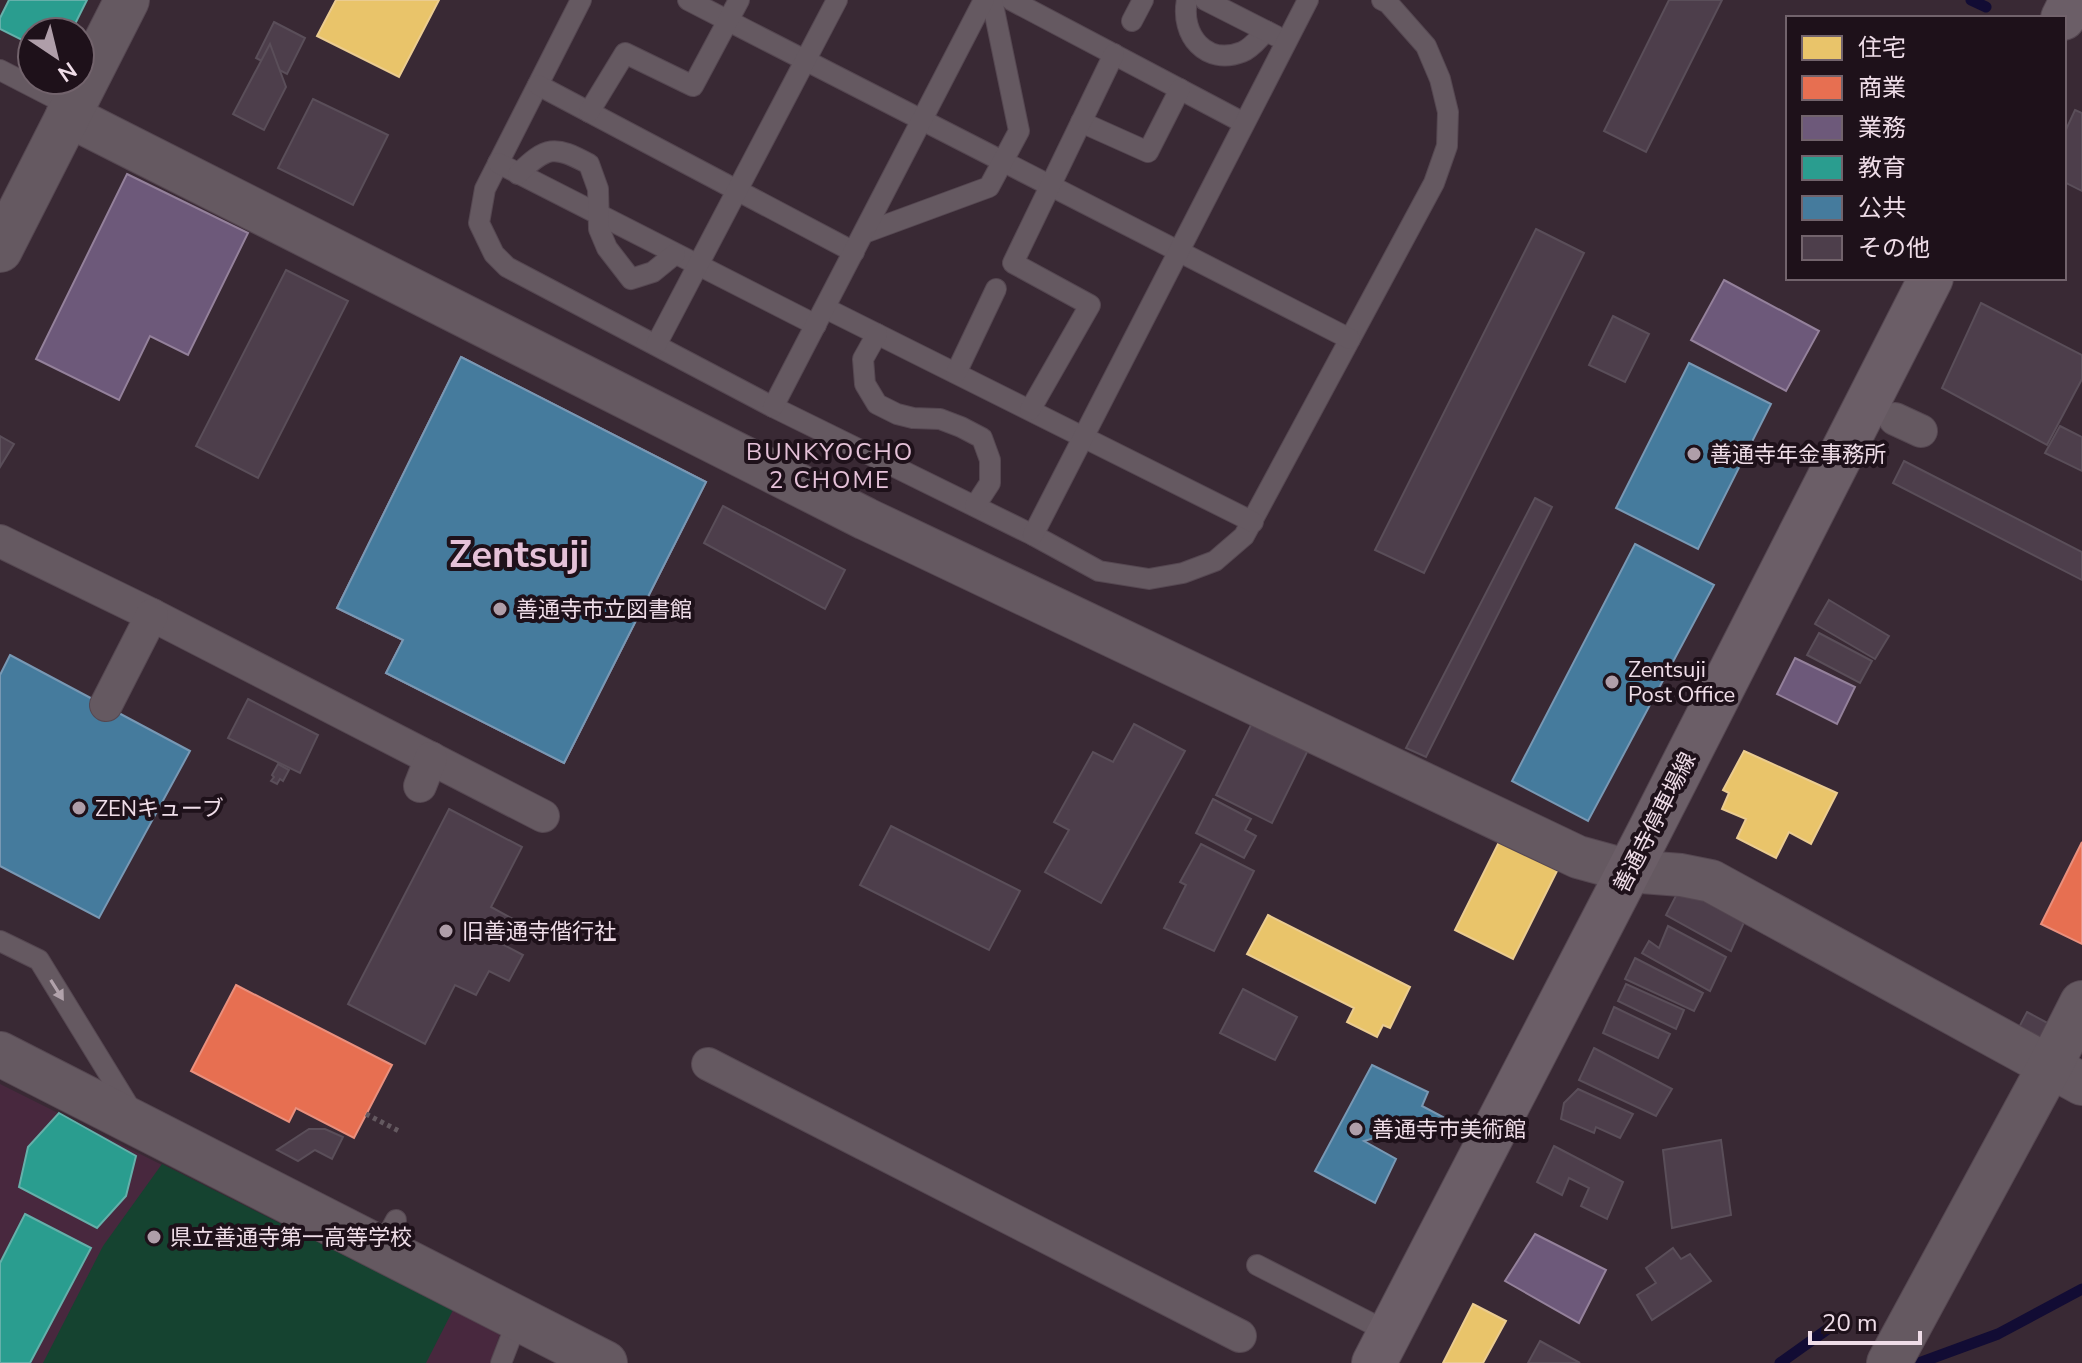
<svg xmlns="http://www.w3.org/2000/svg" width="2082" height="1363" font-family="'Nunito Sans','Noto Sans JP',sans-serif">
<rect width="100%" height="100%" fill="#392934"/>
<polygon fill="#48283e" points="0,1084 500,1334 490,1363 0,1363"/>
<polygon fill="#154330" points="162,1164 453,1310 426,1363 43,1363 103,1246"/>
<g fill="#e9c46a" stroke="#ebcc90" stroke-width="2">
<polygon points="336,0 439,0 399,77 317,36"/>
<polygon points="1744,751 1837,793 1811,844 1789,832 1776,858 1737,838 1746,819 1722,809 1729,793 1723,790"/>
<polygon points="1504,832 1562,861 1513,959 1455,930"/>
<polygon points="1268,915 1410,987 1390,1028 1383,1025 1377,1037 1347,1022 1354,1008 1247,954"/>
<polygon points="1473,1304 1506,1321 1483,1363 1443,1363"/>
</g>
<g fill="#e76f51" stroke="#e9907e" stroke-width="2">
<polygon points="2082,842 2082,944 2041,924"/>
<polygon points="236,985 392,1065 354,1138 296,1108 289,1122 191,1071"/>
</g>
<g fill="#6d597a" stroke="#94819b" stroke-width="2">
<polygon points="127,174 248,233 188,355 150,336 119,400 36,359"/>
<polygon points="1724,280 1819,331 1786,391 1691,340"/>
<polygon points="461,357 706,482 564,763 386,673 403,640 337,608"/>
<polygon points="1795,658 1855,687 1837,724 1777,694"/>
<polygon points="1535,1234 1606,1270 1579,1323 1505,1281"/>
</g>
<g fill="#2a9d8f" stroke="#65b0aa" stroke-width="2">
<polygon points="9,0 87,0 71,32 32,32 32,45 0,29 0,18"/>
<polygon points="59,1113 136,1156 126,1196 97,1228 19,1187 28,1147"/>
<polygon points="25,1214 91,1248 30,1363 0,1363 0,1263"/>
</g>
<g fill="#457b9d" stroke="#7898b4" stroke-width="2">
<polygon points="461,357 706,482 564,763 386,673 403,640 337,608"/>
<polygon points="1689,363 1771,404 1698,549 1616,508"/>
<polygon points="1635,544 1714,585 1588,821 1512,781"/>
<polygon points="10,655 190,751 99,918 0,866 0,675"/>
<polygon points="1372,1065 1428,1092 1422,1106 1443,1117 1364,1141 1396,1159 1375,1203 1315,1171"/>
</g>
<g fill="none" stroke-linecap="round" stroke-linejoin="round">
<g stroke="#120c34" stroke-width="11">
<polyline points="1971,0 1986,7"/>
<polyline points="1780,1363 1832,1326"/>
<polyline points="1919,1363 1998,1334 2082,1289"/>
</g>
</g>
<g fill="#4d3e4b" stroke="#5a4e59" stroke-width="2">
<polygon points="1669,0 1722,0 1646,152 1604,131"/>
<polygon points="274,22 305,38 287,74 256,58"/>
<polygon points="270,44 286,87 264,130 233,114"/>
<polygon points="313,99 388,135 353,205 278,168"/>
<polygon points="2075,110 2082,113 2082,191 2064,182 2064,134"/>
<polygon points="1536,229 1584,253 1424,573 1375,550"/>
<polygon points="286,270 348,301 258,478 196,446"/>
<polygon points="1981,303 2082,355 2082,379 2047,445 1942,388"/>
<polygon points="1613,316 1649,334 1625,382 1589,365"/>
<polygon points="2060,426 2082,437 2082,471 2045,453"/>
<polygon points="0,436 14,444 0,467"/>
<polygon points="1904,461 2082,552 2082,580 1893,483"/>
<polygon points="1535,498 1552,507 1426,757 1406,748"/>
<polygon points="723,506 845,570 825,609 704,543"/>
<polygon points="1829,600 1889,636 1875,659 1815,624"/>
<polygon points="1819,633 1872,661 1860,683 1807,655"/>
<polygon points="248,699 318,735 300,773 228,738"/>
<polygon points="1256,715 1312,742 1272,823 1216,795"/>
<polygon points="1134,724 1185,751 1101,903 1045,872 1069,830 1054,822 1093,752 1113,762"/>
<polygon points="278,764 289,770 283,781 280,779 277,784 271,781 274,777 272,775"/>
<polygon points="1213,799 1251,819 1245,830 1256,836 1244,858 1196,833"/>
<polygon points="449,809 522,847 491,907 513,919 500,943 523,955 509,981 489,971 476,995 455,985 425,1044 348,1004"/>
<polygon points="891,826 1020,891 989,950 860,885"/>
<polygon points="1201,844 1254,871 1214,951 1164,928 1186,885 1180,882"/>
<polygon points="1681,886 1746,918 1731,951 1666,915"/>
<polygon points="1668,926 1726,957 1710,991 1642,953 1649,941 1659,948"/>
<polygon points="1635,958 1703,993 1694,1011 1625,979"/>
<polygon points="1626,984 1684,1010 1676,1029 1618,1001"/>
<polygon points="1243,989 1297,1017 1275,1060 1220,1033"/>
<polygon points="1614,1007 1670,1034 1658,1058 1603,1033"/>
<polygon points="2027,1012 2055,1027 2043,1050 2015,1035"/>
<polygon points="1594,1048 1672,1089 1656,1116 1579,1080"/>
<polygon points="1578,1089 1633,1114 1620,1138 1596,1127 1594,1133 1561,1119 1564,1103"/>
<polygon points="309,1129 325,1129 343,1137 332,1159 315,1150 298,1161 277,1150"/>
<polygon points="1721,1140 1731,1215 1672,1228 1663,1150"/>
<polygon points="1554,1146 1623,1182 1607,1219 1581,1206 1589,1188 1569,1178 1562,1195 1537,1182"/>
<polygon points="1673,1248 1681,1259 1690,1254 1711,1281 1652,1320 1637,1295 1656,1283 1646,1268"/>
<polygon points="1540,1341 1580,1363 1528,1363"/>
</g>
<g fill="none" stroke-linecap="round" stroke-linejoin="round">
<defs>
<g id="service">
<polyline points="581,0 485,189 479,223 494,254 507,267 773,407 1033,535 1099,571 1149,579 1183,573 1215,561 1244,536 1434,183 1447,146 1448,112 1440,79 1426,46 1388,3 1382,0"/>
<path d="M688,0C908,114 1130,224 1350,339"/>
<polyline points="1011,0 1244,123"/>
<path d="M1187,0C1180,35 1206,66 1242,52C1252,48 1259,38 1266,31"/>
<polyline points="1205,0 1276,36"/>
<polyline points="1132,21 1143,0"/>
<polyline points="0,70 72,107"/>
<polyline points="538,85 854,252"/>
<polyline points="589,112 625,53 693,86 739,0"/>
<polyline points="1081,122 1148,152 1180,89"/>
<polyline points="498,163 816,325"/>
<path d="M518,174C547,146 554,145 589,164L598,189L599,229L607,248L631,279L653,272L675,254"/>
<polyline points="864,233 989,187 1019,131 992,0"/>
<polyline points="825,308 1253,522"/>
<polyline points="877,334 863,359 865,384 877,404 897,414 913,418 940,419 961,427 982,438 990,460 990,483 975,506"/>
<polyline points="656,345 837,0"/>
<polyline points="956,373 996,289"/>
<polyline points="773,407 984,0"/>
<polyline points="1030,410 1090,305 1013,263 1114,54"/>
<polyline points="1033,535 1308,0"/>
<polyline points="0,941 39,960 131,1110"/>
<polyline points="381,1248 396,1220"/>
<polyline points="1257,1265 1390,1333"/>
<polyline points="501,1363 518,1319"/>
</g>
<g id="pedestrian">
<polyline points="1895,419 1921,431"/>
<polyline points="0,541 152,615 543,816"/>
<polyline points="106,705 152,615"/>
<polyline points="420,786 431,758"/>
<polyline points="708,1064 1240,1336"/>
</g>
<polyline id="minor" points="67,115 866,519 1578,857 1629,871 1681,875 1711,881 2082,1084"/>
<g id="tertiary">
<polyline points="0,250 127,0"/>
<polyline points="0,1054 605,1363"/>
<polyline points="1889,1363 2050,1066 2082,1003"/>
</g>
<g id="secondary">
<polyline points="2063,18 2072,0"/>
<polyline points="1374,1363 1650,830 1931,278"/>
</g>
</defs>
<use href="#service" stroke="#554751" stroke-width="22"/>
<use href="#pedestrian" stroke="#554751" stroke-width="34"/>
<use href="#minor" stroke="#554751" stroke-width="44"/>
<use href="#tertiary" stroke="#554751" stroke-width="46"/>
<use href="#secondary" stroke="#554751" stroke-width="46"/>
<polyline stroke="#645960" stroke-width="5" stroke-dasharray="4 4" stroke-linecap="butt" points="366,1114 399,1131"/>
<use href="#service" stroke="#655961" stroke-width="20"/>
<use href="#pedestrian" stroke="#655961" stroke-width="32"/>
<use href="#minor" stroke="#655961" stroke-width="42"/>
<use href="#tertiary" stroke="#655961" stroke-width="44"/>
<use href="#secondary" stroke="#6b5e67" stroke-width="44"/>
</g>
<defs><path id="oneway-solid" d="M-6-.8H1V-3.2L6.5 0L1 3.2V.8H-6Z" transform="scale(2)"/></defs>
<use fill="#b1a2ab" href="#oneway-solid" transform="translate(57 990) rotate(58)"/>
<g fill="#af9ea9" stroke="#1e111a" stroke-width="3">
<circle cx="1694" cy="454" r="8"/>
<circle cx="500" cy="609" r="8"/>
<circle cx="1612" cy="682" r="8"/>
<circle cx="79" cy="808" r="8"/>
<circle cx="446" cy="931" r="8"/>
<circle cx="1356" cy="1129" r="8"/>
<circle cx="154" cy="1237" r="8"/>
</g>
<g text-anchor="middle" stroke-width="8" stroke-linejoin="round" paint-order="stroke">
<g font-size="22" fill="#efdde8" stroke="#1e111a" text-anchor="start">
<text x="1710" y="462">善通寺年金事務所</text>
<text x="516" y="617">善通寺市立図書館</text>
<text x="1628" y="677">Zentsuji<tspan x="1628" dy="25">Post Office</tspan></text>
<text x="95" y="816">ZENキューブ</text>
<text x="462" y="939">旧善通寺偕行社</text>
<text x="1372" y="1137">善通寺市美術館</text>
<text x="170" y="1245">県立善通寺第一高等学校</text>
</g>
<g font-size="22" fill="#efdde8" stroke="#1e111a">
<text transform="translate(1654 822) rotate(-63)" y="8">善通寺停車場線</text>
</g>
<g font-size="24" letter-spacing="2" fill="#e5c1d8" stroke="#1e111a">
<text x="830" y="460">BUNKYOCHO<tspan x="830" dy="28">2 CHOME</tspan></text>
</g>
<g font-size="38" font-weight="bold" fill="#e5c1d8" stroke="#1e111a">
<text x="519" y="567">Zentsuji</text>
</g>
</g>
<rect x="1786" y="16" width="280" height="264" fill="#1e111a" stroke="#72636c" stroke-width="2"/>
<rect x="1802" y="36" width="40" height="24" fill="#e9c46a" stroke="#72636c" stroke-width="2"/>
<text x="1858" y="56" font-size="24" fill="#efdde8">住宅</text>
<rect x="1802" y="76" width="40" height="24" fill="#e76f51" stroke="#72636c" stroke-width="2"/>
<text x="1858" y="96" font-size="24" fill="#efdde8">商業</text>
<rect x="1802" y="116" width="40" height="24" fill="#6d597a" stroke="#72636c" stroke-width="2"/>
<text x="1858" y="136" font-size="24" fill="#efdde8">業務</text>
<rect x="1802" y="156" width="40" height="24" fill="#2a9d8f" stroke="#72636c" stroke-width="2"/>
<text x="1858" y="176" font-size="24" fill="#efdde8">教育</text>
<rect x="1802" y="196" width="40" height="24" fill="#457b9d" stroke="#72636c" stroke-width="2"/>
<text x="1858" y="216" font-size="24" fill="#efdde8">公共</text>
<rect x="1802" y="236" width="40" height="24" fill="#4d3e4b" stroke="#72636c" stroke-width="2"/>
<text x="1858" y="256" font-size="24" fill="#efdde8">その他</text>
<g transform="translate(56 56) rotate(145)"><circle r="38" fill="#1e111a" stroke="#72636c" stroke-width="2"/>
<path d="M0-6L14 30L0 20L-14 30Z" fill="#af9ea9"/>
<text y="-12" font-size="22" font-weight="bold" text-anchor="middle" fill="#efdde8">N</text>
</g>
<path d="M1810 1331v12h110v-12" fill="none" stroke="#efdde8" stroke-width="4"/>
<text x="1822" y="1331" font-size="24" fill="#efdde8" stroke="#1e111a" stroke-width="6" paint-order="stroke">20 m</text>
</svg>
